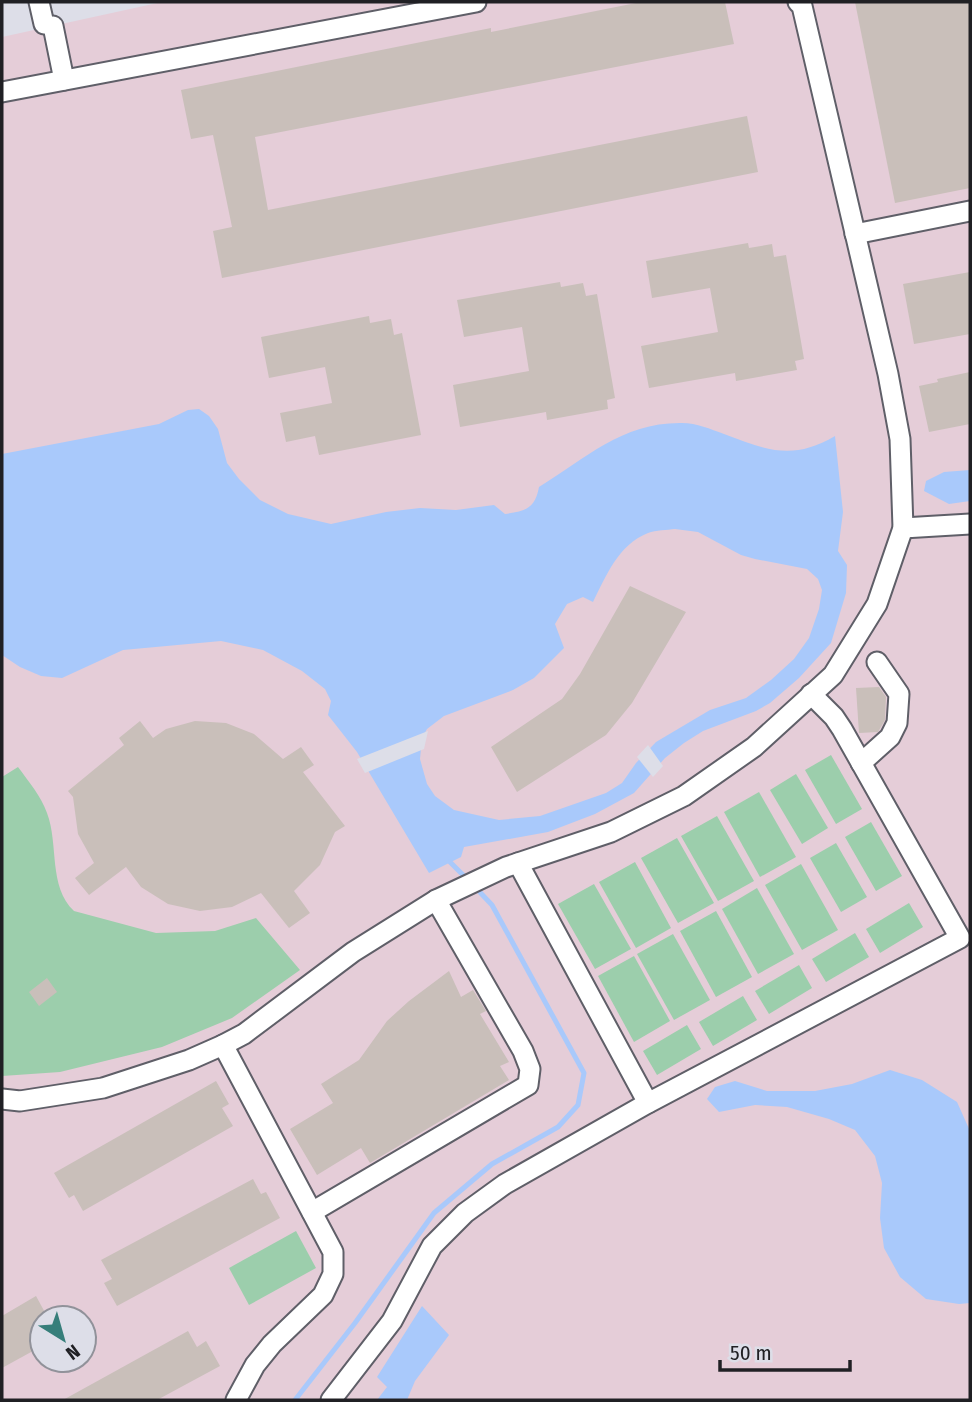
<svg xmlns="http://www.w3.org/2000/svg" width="972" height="1402" font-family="'Fira Sans Condensed',sans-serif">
<rect width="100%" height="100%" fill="#dddee8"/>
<path fill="#e5cdd8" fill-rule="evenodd" d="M162,2H970V1400H2V37ZM42,1318H84V1360H42Z"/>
<g fill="#9cceac">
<polygon points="831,755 862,809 836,824 805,770"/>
<path d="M18,767C29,782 41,796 47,813C59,845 48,886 74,911L156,933L215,931L256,918L300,970L232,1018L162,1047L60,1072L2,1076V777Z"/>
<polygon points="796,774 828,828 802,844 770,790"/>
<polygon points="759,792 796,857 760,877 724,812"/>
<polygon points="717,816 754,881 718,901 681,836"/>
<polygon points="871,822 902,876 876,891 845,837"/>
<polygon points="677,838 714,903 678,923 641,858"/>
<polygon points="836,843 867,897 841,912 810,858"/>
<polygon points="635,862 671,928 636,948 599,882"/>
<polygon points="801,864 838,930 802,950 765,885"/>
<polygon points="594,884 631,949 595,969 558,904"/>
<polygon points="757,888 794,954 758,974 722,909"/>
<polygon points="909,903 923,927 880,953 866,929"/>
<polygon points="716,911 752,977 716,997 680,931"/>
<polygon points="855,933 869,957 826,982 812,959"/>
<polygon points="673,934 710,1000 674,1020 637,954"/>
<polygon points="634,956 670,1021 634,1042 598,976"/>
<polygon points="799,965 812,988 769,1014 755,991"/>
<polygon points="743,996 757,1020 713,1046 699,1022"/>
<polygon points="687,1025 701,1049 657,1075 643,1051"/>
<polygon points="296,1231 316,1268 249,1305 229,1268"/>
</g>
<g fill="#a9c9fb" fill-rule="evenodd">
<path d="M199,409L209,416L218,429L227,463L239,479L260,500L288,514L331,524L386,512L420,508L456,510L494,505L505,514C525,511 535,509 539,487C586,458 623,422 682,423C697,423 710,429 724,434C766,450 793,461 835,436L843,512L838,551L847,565L846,593L831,643L799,678L770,703L756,711L703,731L684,743L665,758L634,793L595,814L548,832L464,847L461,857L429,873L357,752L328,715L331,701L325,689L302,671L263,650L221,641L123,650L62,678L41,676L20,667L2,655V454L159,424L188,410ZM675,529L698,532L741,555L755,559L807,569L818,579L822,590L819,609L809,638L794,659L771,680L746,698L710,710L656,742L636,763L622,783L606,793L540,816L499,820L454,810L435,796L427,784L420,759L422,738L427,729L444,716L513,690L534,678L564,648L555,624L567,604L583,597L593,602C606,576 618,545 648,533C656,530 667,530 675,529Z"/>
<polygon points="970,470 970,501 949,504 924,491 926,481 944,472"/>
<polygon points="890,1070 922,1080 957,1102 970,1131 970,1303 959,1304 926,1299 900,1277 884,1248 880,1218 882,1183 875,1156 855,1130 829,1119 787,1107 755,1105 719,1112 707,1099 715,1087 735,1081 767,1091 815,1091 852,1084"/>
<polygon points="422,1306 449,1335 415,1381 407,1400 377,1400 387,1387 377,1377"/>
</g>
<g fill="#dddee8">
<polygon points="428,731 424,749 365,773 357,759"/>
<polygon points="648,745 663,766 653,777 637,757"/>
</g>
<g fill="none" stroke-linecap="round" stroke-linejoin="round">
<g stroke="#a9c9fb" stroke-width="5">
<polyline points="450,862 467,879"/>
<polyline points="295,1400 355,1323 434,1213 492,1164 558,1127 578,1105 584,1073 492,905 474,886"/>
</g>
</g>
<g fill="#c9bfba">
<polygon points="641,2 725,2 734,44 255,137 268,210 747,116 758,172 222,278 213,231 232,227 213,135 191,139 181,90 491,28 491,32"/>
<polygon points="855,2 970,2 970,188 895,203"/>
<polygon points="748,243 749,248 772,244 774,257 786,255 804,359 795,361 797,370 736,381 735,373 649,388 641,346 718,332 710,288 652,298 646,261"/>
<polygon points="970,272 970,334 914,344 903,284"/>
<polygon points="560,282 561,287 583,283 586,296 597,294 615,398 607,400 608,409 547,420 546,412 460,427 453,385 529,371 522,327 464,337 457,300"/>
<polygon points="369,316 370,323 391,319 394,335 402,333 421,435 319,455 315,436 286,442 280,413 332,403 325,367 269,378 261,337"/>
<polygon points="970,372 970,424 929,432 919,386 938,382 937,379"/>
<polygon points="630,586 686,612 632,703 606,735 517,792 491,747 562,699 580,674"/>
<polygon points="879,687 886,697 885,720 878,732 859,733 856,688"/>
<polygon points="140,721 153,738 166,729 195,721 226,723 254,734 283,759 301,747 314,765 303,772 345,826 335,832 320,865 294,891 310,913 289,928 261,893 232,907 200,911 168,904 141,887 126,867 89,895 75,878 94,863 78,834 73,797 68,791 124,745 119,738"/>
<polygon points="449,971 461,997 473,990 486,1011 480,1014 509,1062 500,1066 509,1080 370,1163 361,1148 317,1175 290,1129 333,1103 321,1084 359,1060 387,1021 409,1001"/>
<polygon points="47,978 57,992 39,1006 29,992"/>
<polygon points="216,1081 229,1104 222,1108 233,1126 83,1211 74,1195 69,1198 54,1173"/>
<polygon points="253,1179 261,1194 266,1192 280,1218 117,1306 104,1283 112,1279 101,1260"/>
<polygon points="36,1296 48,1318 42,1318 42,1346 2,1368 2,1316"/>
<polygon points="188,1331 197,1347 206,1341 220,1366 157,1400 63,1400"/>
</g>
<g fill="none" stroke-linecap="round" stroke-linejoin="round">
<defs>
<g id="minor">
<polyline points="39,2 44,24"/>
<polyline points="53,26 64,80"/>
<polyline points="2,92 476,2"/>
<polyline points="855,234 970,211"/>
<polyline points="903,528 970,524"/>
<polyline points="861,763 890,737 897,723 899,694 877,662"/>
<polyline points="518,863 648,1103"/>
<polyline points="223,1045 333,1252 333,1274 323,1295 272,1344 255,1365 236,1400"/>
<polyline points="2,1099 20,1101 103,1088 189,1060 223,1045 244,1034 353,952 436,900 506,867 611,832 684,796 754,747 833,675 877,604 903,528 900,439 888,374 802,6 798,2"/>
<polyline points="312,1212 528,1085 530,1069 523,1051 436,900"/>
<polyline points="331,1400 392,1321 432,1246 465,1213 505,1184 648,1103 960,938 842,729 834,717 811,694"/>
</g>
</defs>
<use href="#minor" stroke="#5f5f68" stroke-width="23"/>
<use href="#minor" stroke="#fff" stroke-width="19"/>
</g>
<rect width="972" height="1402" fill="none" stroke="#202024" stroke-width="7"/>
<g transform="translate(63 1339) rotate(143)"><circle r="33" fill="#dddee8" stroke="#91929a" stroke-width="2"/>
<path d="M0-5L12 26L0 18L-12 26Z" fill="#367e7a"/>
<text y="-10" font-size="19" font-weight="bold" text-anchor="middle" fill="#202024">N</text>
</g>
<path d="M720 1360v10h130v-10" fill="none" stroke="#202024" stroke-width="3.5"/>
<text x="730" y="1360" font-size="21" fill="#202024" stroke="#dddee8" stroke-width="5" paint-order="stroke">50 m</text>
</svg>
